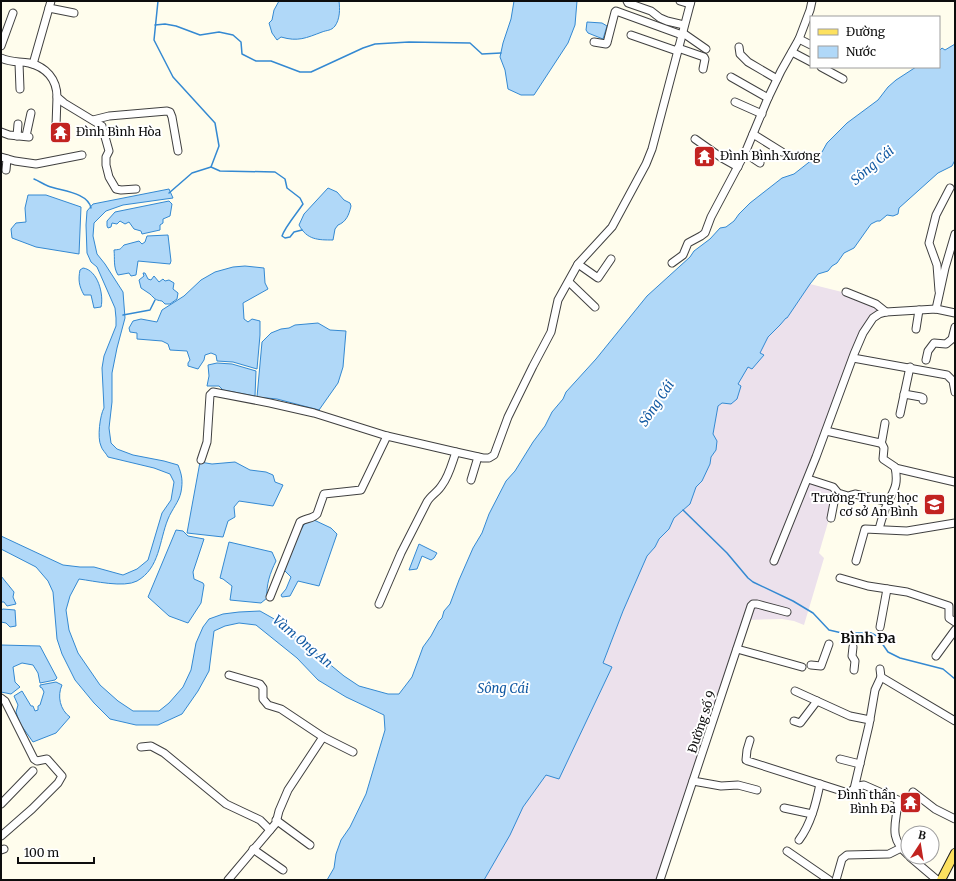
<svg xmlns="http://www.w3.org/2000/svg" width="956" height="881" font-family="Merriweather,serif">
<rect width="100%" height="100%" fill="#fffded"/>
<polygon fill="#ece1ec" points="810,284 846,293 883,311 872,317 805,479 833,490 829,519 819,553 824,558 804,625 794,621 782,619 745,620 659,880 484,880 527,800 546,775 559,779 612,667 603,664 623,611 645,560 651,550 655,547 659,539 669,529 674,518 690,504 696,487 702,481 710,464 711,457 716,450 717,441 713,434 718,406 721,403 728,404 739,393 741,386 738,384 748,366 764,355 760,353 766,339 772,332 780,325 786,317 787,318"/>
<g fill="#b0d8f8" stroke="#3489d2">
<path d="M279,1H339C340,9 340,19 335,26C331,31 327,30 322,32C306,38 298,42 281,37L277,40L272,33L269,23L272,20L274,10Z"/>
<polygon points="514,1 577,1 575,25 568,43 534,95 521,95 508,89 505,70 500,57 503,43 511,19"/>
<polygon points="587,22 602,23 607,26 603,39 588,33 586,30"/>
<path d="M955,44V160L952,166L938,173L899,208L898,214L893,216L887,215L880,221H877L871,224L854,248L844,253L837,263L832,266L828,271L818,274L810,284L787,318H786L780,325L768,337L760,353L764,355L752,369L748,367L738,384L741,386L737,399L731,404L722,403L718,406L713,434L717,441L716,450L711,457L710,464L702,481L696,487L690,504L674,518L669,529L659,539L655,547L647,556L623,611L603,663L612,667L559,779L546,775L523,807L510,835L484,880H327L334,868L336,854L341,840L350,827L366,794L385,730L384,715L346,697L318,680L297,658L256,625L239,623L225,626L214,631L209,671L198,691L182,714L158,725H136L110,719L94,703L75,680L62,654L57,639L53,592L48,581L36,567L1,549V536L63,565L80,567H94L123,575L137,569L148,560L162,513L171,500L174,482L170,474L154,468L108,457C106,453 102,450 101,446C97,438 100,415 104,408L102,368L104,356L116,326V318L115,308L97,267L91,262L87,253L86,225L87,211L93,204L169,189L173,198L123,205L106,211L94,223L93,236L97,254L105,264L123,292L125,318L117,348L112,373V402L109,428L111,443L117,449L133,455L164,461L178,465C182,475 183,481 181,492C179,502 172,509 168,519C159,541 160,568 137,581C124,588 94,581 79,579L70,596L66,610L69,630L78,653L100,685L118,701L133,711H159L169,703L183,687L191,670L196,643L203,627L209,619L223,614L239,612L260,611L276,620L344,676L359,686L388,694H399L412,677L423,647L431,636L439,621L442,618L444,611L450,604L459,580L473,548L482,533L489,514L506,481L515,471L533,442L545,426L552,412L563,399L566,392L596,359L647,296L690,257L694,251L710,239L720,228L726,227L734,221L739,214L750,203L782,178L794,174L822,152L827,143L847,123L878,100L888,87L896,80L916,67H939V51L942,48L945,50Z"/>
<path d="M328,188L337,192L344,200L350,203L351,206C349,215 346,222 338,225L335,229L333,240C318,240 307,240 299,225L304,214Z"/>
<polygon points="28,195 46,195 81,207 79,254 36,247 12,238 11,229 16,223 26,222 25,208"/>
<polygon points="169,201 172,204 170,216 163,219 163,223 160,225 160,230 142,234 141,231 134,229 129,222 125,224 120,221 117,224 112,223 111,227 108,228 107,226 107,221 115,212"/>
<path d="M168,235L171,261L170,264L138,261L136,275L131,276L129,273L118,275C113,267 115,259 114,250C122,249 119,250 124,245L139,241L142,244L145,242L147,236Z"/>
<polygon points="245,266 264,268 265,283 268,289 243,303 244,319 248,322 252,319 260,321 260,335 257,369 233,362 217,361 216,355 211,353 205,355 204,360 198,369 188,366 188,363 190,360 187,351 170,350 168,344 162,341 137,339 137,333 130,332 129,328 133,321 141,319 157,322 162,310 184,296 201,280 215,272 233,267"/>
<path d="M83,268C98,270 104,295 101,307L94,308L91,295H84C79,286 78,280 80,270Z"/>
<path d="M143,273H145L148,279L151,280L154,276L159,282L163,279L165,281L169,280L174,283L173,289L178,293L177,299L170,304H165L162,301C155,300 155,299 150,294C147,292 144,290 141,288L139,280L144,276Z"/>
<polygon points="318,323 330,330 346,331 343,367 338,383 319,410 277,399 257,397 262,342 271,333 281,329 289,328 295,325"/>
<polygon points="217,363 232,364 256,371 255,396 223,390 219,386 207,386 209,376 208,365"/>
<polygon points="200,462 212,464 235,462 250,470 266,472 273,475 275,482 283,485 273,506 239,501 234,507 235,517 228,521 223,537 187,533"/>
<polygon points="314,520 331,528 337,534 319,586 298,581 290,596 282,597 281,595 286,589 291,577 283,569 296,538 305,523"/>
<polygon points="176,530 183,531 188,536 204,539 193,572 194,579 203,583 204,585 201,603 188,623 169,616 148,597"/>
<path d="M229,542L272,552L276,561C270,573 266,585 267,598L261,603L230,600L232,586L223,579L220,578Z"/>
<polygon points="419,544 437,553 434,558 431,560 422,556 417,569 409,570"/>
<polygon points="1,576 14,592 13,597 16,604 7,606 4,602 1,602"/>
<polygon points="3,609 15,610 16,626 10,627 6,623 1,622 1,610"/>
<polygon points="1,645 40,646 57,678 55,680 40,683 38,673 33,665 22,663 13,667 15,682 20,687 11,694 1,692"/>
<path d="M56,682L62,685C57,696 60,710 70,717L56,733L33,742L21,725L18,718L16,712L18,705L14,696L22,691L31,706H33L35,711L38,710V706L40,705L44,692L42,688L40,687V685Z"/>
</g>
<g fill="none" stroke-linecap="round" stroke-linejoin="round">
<g stroke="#3489d2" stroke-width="1.5">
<polyline points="158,1 154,40 173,77 215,123 219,146 211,167 192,173 169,193"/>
<polyline points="155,25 165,24 176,26 200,35 219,32 233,35 241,42 242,54 256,61 271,61 300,72 311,72 363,48 375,44 409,42 470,43 482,54 501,53"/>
<path d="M211,167L220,171L275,172L285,179L287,188L300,198L303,204C297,213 285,227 282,236L285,238L290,237L294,232L302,230"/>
<path d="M34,179C39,181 43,184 48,186C60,191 88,192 91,208"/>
<polyline points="123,315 150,310 155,300"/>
<polyline points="683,510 727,553 748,578 753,582 793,601 813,613 829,630 842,633 871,633 877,636 888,652 900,658 943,669 955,679"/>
</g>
<defs>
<g id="minor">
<polyline points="627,1 628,3 651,11 660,18 667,21 684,25"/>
<polyline points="680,1 690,4"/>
<polyline points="49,8 74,13"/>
<polyline points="683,33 706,49"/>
<polyline points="631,35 677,51"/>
<polyline points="799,39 811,45"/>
<polyline points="594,42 606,44 607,43 615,12 616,11 682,35"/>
<polyline points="1,46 13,13"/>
<polyline points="739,47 740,54 748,62 777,79"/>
<polyline points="678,48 704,57 705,59 703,69"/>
<polyline points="792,52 811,62"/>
<path d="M1,58C12,63 19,61 29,63C46,67 57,79 57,97L64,103L102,126L109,151L106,157V165L109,177L116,189L121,190L136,189"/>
<polyline points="19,63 20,89"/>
<polyline points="33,64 51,1"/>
<polyline points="821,67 843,79"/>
<polyline points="731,77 768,98"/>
<polyline points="735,102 762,114"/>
<polyline points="93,120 109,116 167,111 170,112 172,117 178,151"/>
<polyline points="56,126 57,97"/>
<polyline points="1,132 9,135 29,137"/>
<polyline points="753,134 782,152"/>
<polyline points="17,136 18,124"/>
<polyline points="26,136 31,113"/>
<polyline points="695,139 722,158 738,167"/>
<polyline points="745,153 760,163"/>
<polyline points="1,157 15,161 36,164 82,155"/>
<polyline points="6,170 7,159"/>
<polyline points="672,263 683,255 688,243 701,236 705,233 711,217 745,153 768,98 781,71 799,39 810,10 812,1"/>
<polyline points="578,264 598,278 611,259"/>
<polyline points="569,282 595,307"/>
<polyline points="939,291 937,265 929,243 936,215 950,188"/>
<polyline points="846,292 876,304 886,312"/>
<polyline points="936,309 945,268 955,234"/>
<polyline points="916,329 919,310"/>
<polyline points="853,358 947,375 953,381 955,392"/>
<polyline points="926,360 928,351 934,343 946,344 952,339 955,327"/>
<polyline points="904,394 921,397 923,398 923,400"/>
<polyline points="900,414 910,367"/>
<polyline points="826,431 880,443 882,440 885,423"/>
<polyline points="201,460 207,442 210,395 213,392 270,403 314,413 387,436 456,452 483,458 489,458 494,455 508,417 533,366 551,332 558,300 578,264 612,227 646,164 652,149 691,1"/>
<polyline points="895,468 955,482"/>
<polyline points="808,479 833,487 838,493 848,496 855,494 889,502"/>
<polyline points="471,480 478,457"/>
<polyline points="831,518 836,492"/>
<path d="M879,529C881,522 883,514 886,507C893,490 899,487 895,467L883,459L884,448L881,442"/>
<polyline points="774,561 816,457 854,354 863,333 873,318 879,314 886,312 936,309 955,313"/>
<polyline points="856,561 865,529 907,531 955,523"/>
<polyline points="840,578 868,586 907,592 949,606 949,618 955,622"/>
<path d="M270,597L300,522C305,518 313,519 317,514L324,494L361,490L387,436"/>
<path d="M379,604L401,553L427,502C431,495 438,492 442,485C449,476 452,463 456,452"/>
<polyline points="880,627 887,589"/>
<polyline points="853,647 852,656 855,661 854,670"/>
<polyline points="737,649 802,667"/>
<polyline points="936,656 955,630"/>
<polyline points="811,665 821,666 829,644"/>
<polyline points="880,669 881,677 955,721"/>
<polyline points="229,675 260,684 263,688 263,699 268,705 281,709 323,737 353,752"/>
<polyline points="795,691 850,716 870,720"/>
<polyline points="1,698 5,701 34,759 37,761 47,759 62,776 58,783 32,809 1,836"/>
<polyline points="794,721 800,723 801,722 817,701"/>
<path d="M750,740L747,750L746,760L748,761L848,793L858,786L864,785L898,800C897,823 887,836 908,855"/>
<polyline points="141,747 151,746 164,753 226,804 260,820 270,830"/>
<polyline points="840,759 860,764"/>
<polyline points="693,781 721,786 738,785 757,790"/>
<polyline points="854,789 869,725 875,690 881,677"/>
<polyline points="913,792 935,809 955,819"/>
<polyline points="1,804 33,771"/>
<polyline points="784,808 812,814"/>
<polyline points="276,820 310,845"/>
<path d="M799,840C811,824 816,803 820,784"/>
<polyline points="253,849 283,870"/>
<polyline points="1,850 4,849"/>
<polyline points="787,851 829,880"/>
<polyline points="910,857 937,880"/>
<polyline points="228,880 276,823 279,811 288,790 323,737"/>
<polyline points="660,880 751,606 753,604 757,604 787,612"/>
<polyline points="836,880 842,859 847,855 889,854 901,848"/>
</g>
<polyline id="major" points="941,880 955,853"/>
</defs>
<use href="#minor" stroke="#404040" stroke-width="9"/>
<use href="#major" stroke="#1e1e1e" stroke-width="10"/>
<use href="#minor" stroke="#fff" stroke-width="7"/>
<use href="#major" stroke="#fde15f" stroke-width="8"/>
</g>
<defs>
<symbol id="temple-square" viewBox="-11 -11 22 22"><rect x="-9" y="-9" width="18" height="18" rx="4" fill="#c22320" stroke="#fff"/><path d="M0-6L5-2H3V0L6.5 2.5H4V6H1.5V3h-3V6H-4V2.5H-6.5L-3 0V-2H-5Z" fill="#fff"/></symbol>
<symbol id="school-square" viewBox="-11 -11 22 22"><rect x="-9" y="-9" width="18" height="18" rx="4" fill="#c22320" stroke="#fff"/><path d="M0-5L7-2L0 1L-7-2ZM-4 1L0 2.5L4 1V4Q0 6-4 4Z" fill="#fff"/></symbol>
</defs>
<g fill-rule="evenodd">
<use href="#temple-square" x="48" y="120" width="25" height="25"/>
<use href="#temple-square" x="692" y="144" width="25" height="25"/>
<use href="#school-square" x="922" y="492" width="25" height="25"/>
<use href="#temple-square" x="898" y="790" width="25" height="25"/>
</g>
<g text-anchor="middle" stroke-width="4" stroke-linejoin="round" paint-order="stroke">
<g font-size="12" fill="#0d0d0d" stroke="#fff" text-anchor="start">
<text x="76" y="136">Đình Bình Hòa</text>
<text x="720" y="160">Đình Bình Xương</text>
<text x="918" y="502" text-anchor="end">Trường Trung học<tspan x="918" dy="14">cơ sở An Bình</tspan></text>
<text x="896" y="799" text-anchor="end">Đình thần<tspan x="896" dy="14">Bình Đa</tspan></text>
</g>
<g font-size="12" fill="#0d0d0d" stroke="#fff">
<text transform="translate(702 722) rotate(-72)" y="4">Đường số 9</text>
</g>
<g font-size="13" font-style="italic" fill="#125aa3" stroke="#fff">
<text transform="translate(872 165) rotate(-40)" y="5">Sông Cái</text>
<text transform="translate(656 403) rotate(-56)" y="5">Sông Cái</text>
<text transform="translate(303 641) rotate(40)" y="5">Vàm Ong An</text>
<text x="503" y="693">Sông Cái</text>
</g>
<g font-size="14" font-weight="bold" fill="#0d0d0d" stroke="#fff">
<text x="868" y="643">Bình Đa</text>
</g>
</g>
<rect width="956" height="881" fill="none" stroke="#0d0d0d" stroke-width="4"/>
<rect x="810" y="16" width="130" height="52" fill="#ffffff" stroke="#9e9e9e"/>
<rect x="818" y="29" width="20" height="6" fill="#fde15f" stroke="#9e9e9e"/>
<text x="846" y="36" font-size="12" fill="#0d0d0d">Đường</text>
<rect x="818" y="46" width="20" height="12" fill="#b0d8f8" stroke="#9e9e9e"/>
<text x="846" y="56" font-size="12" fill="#0d0d0d">Nước</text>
<g transform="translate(920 845) rotate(12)"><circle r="19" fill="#ffffff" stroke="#9e9e9e"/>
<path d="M0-3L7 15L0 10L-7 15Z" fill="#c22320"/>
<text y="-6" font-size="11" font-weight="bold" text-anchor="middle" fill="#0d0d0d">B</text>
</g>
<path d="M18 857v6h76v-6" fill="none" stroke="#0d0d0d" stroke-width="2"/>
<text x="24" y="857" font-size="12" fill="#0d0d0d" stroke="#ffffff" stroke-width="3" paint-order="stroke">100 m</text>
</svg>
